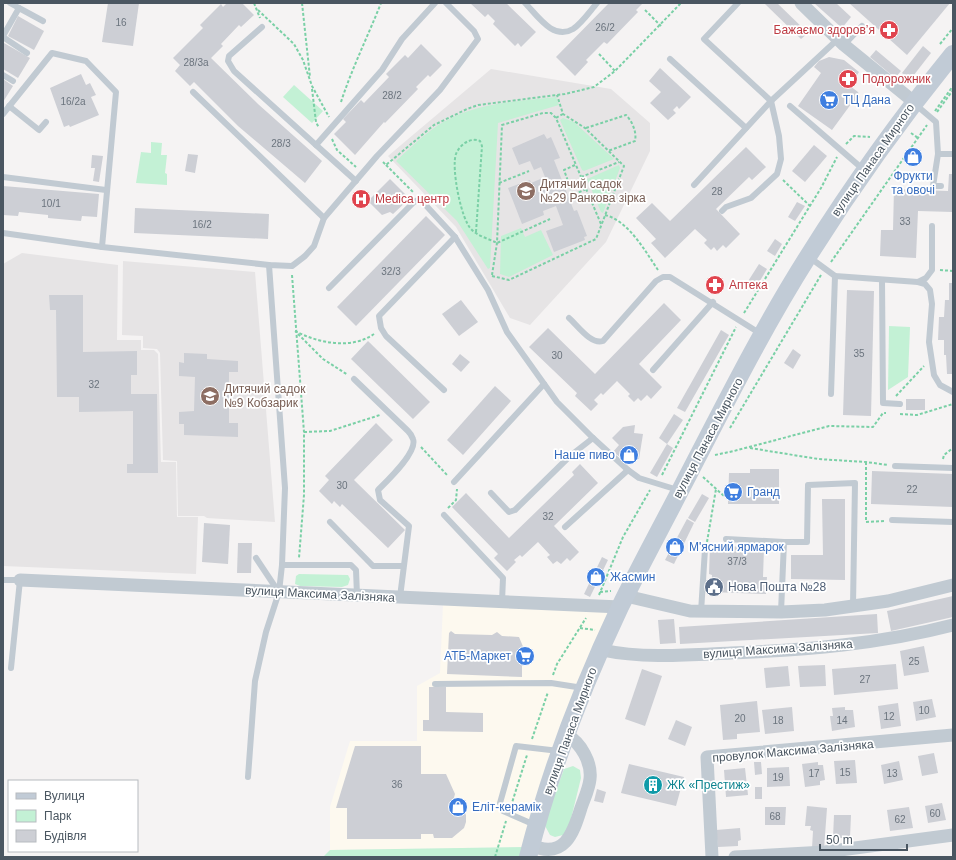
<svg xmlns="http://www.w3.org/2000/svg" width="956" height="860" font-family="Helvetica,sans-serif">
<rect width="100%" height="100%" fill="#f5f3f3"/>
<polygon fill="#fdf9ef" points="443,604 612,612 526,847 330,850 330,807 350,741 417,741 417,686 440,673"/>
<g fill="#e6e4e5">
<polygon points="491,69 611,89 650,123 650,151 606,242 530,325 510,318 456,227 388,156"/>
<polygon points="22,253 118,265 117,340 141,340 141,350 154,350 158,354 161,462 176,462 177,517 198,517 196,574 3,566 3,264"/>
<polygon points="123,261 255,272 275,522 207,518 204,516 178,516 177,461 163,460 160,353 157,349 143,348 143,336 122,335"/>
</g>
<g fill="#c3f1d5">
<polygon points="294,85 323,111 312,123 283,97"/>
<path d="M556,97L559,105L498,123L490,268L488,269L457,221L396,161C407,151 418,140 430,131C467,103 512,102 556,97Z"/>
<polygon points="563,118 574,122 614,159 584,171 582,170 560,120"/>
<polygon points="151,142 162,143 161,155 167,155 165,173 167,174 167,185 136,183 141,152 151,153"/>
<polygon points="619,165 620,168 603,213 601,212 587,179"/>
<polygon points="521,228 525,237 541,230 553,255 509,277 500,274 501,236"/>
<polygon points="889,326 910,327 908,377 888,390"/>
<polygon points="299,574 348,575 350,579 348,585 342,587 300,586 295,584 296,576"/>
<polygon points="573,766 580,770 581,778 569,827 563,835 555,837 550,835 544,824 564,769"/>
<polygon points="526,847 523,857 323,857 330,850"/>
</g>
<g fill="#cdcfd5">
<polygon points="108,3 139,3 133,46 102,42"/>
<polygon points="227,3 242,3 254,15 241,27 239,25 221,44 223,46 211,58 258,104 322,161 305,183 238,126 194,82 190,86 175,71 180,65 173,58 203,28 200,25 221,4 223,7"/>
<polygon points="470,3 506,3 536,32 521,47 518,43 515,46 493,24 495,21 488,14 485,17"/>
<polygon points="609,3 643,3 636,10 638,12 607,44 604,42 586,60 588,62 575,76 556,57"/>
<polygon points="764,3 777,3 808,33 801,39"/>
<polygon points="814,3 836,3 851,17 842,28"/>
<polygon points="849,3 950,3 907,55"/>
<polygon points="18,16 44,31 34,50 8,36"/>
<polygon points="4,43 30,58 18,78 3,69"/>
<polygon points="421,44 442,65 430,77 428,75 416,87 418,89 385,123 384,122 355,155 334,134 346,122 343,119 361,100 364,103 389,77 386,74 405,55 408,58"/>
<polygon points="923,46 931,53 910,80 902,73"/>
<polygon points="876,50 901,71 895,78 870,57"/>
<polygon points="829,57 844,60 859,72 850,86 858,92 860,97 853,106 851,104 832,130 798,106 821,73 814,67 819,61"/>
<polygon points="660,68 691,97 679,109 677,106 673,110 676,113 668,120 650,103 661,92 649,81"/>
<polygon points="81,74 86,85 90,83 96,95 91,97 99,115 70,127 69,125 64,127 50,88"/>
<polygon points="3,79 13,86 3,102"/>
<polygon points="544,134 547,139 551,137 560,158 554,160 574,211 577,210 587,236 584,237 585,240 554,252 546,231 563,225 556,206 543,211 544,215 522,224 508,188 530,180 531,183 545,177 541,167 534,170 530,161 519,165 512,148"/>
<polygon points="814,145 827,156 805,182 792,171"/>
<polygon points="746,147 766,167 752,180 749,177 716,209 740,234 726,248 723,245 717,251 714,247 711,250 704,243 707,240 695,229 665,258 651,243 656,239 636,218 652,203 670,221"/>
<polygon points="188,154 198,155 195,173 185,171"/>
<polygon points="92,155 103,156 99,182 93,181 95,168 91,168"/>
<polygon points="949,174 953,174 953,212 918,211 916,258 880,256 881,230 893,230 894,189 948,191"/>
<polygon points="390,179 407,196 408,200 393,214 390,212 382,215 368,201"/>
<polygon points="3,186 99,194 97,217 82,216 81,221 48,218 48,215 19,212 18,216 3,215"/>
<polygon points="797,202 805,206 795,221 788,217"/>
<polygon points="135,208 269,214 268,239 134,233"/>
<polygon points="426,216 445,235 356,326 337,307"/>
<polygon points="775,239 782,244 775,256 767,251"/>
<polygon points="759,264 767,269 754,291 745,286"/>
<polygon points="949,283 953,283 953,374 947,374 946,355 944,355 944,340 938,340 939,317 944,317 945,300 949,300"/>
<polygon points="847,290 874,291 871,416 843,415"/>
<polygon points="49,295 83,295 83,352 137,351 137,375 131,375 131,394 157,394 158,473 127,473 127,464 133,464 133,411 79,412 79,397 57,397 56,310 50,310"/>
<polygon points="461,300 478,322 459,336 442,314"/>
<polygon points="664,303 681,320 639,364 662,387 651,399 647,395 641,401 638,398 634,402 628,396 630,394 617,381 603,395 601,393 594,400 598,404 591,411 575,396 577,393 529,347 548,328 595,374"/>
<polygon points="721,330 729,335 685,412 677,408"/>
<polygon points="368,341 430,402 413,419 351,359"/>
<polygon points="793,349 801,355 793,369 784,363"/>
<polygon points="184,353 207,354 207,359 238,361 238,372 229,372 229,423 238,423 238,437 184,435 184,424 179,424 179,412 194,411 195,377 179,376 179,362 184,363"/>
<polygon points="460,354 470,362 461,372 452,364"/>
<polygon points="495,386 511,401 463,455 447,440"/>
<rect x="906" y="399" width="19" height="11"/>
<polygon points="674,414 683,420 667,444 659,438"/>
<polygon points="376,423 393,440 354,480 405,530 388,548 342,504 340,507 334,501 332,504 319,491 329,480 325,476"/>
<polygon points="635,425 634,433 643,434 639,459 623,459 613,452 619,445 612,438 623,427"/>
<polygon points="667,444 673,448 657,477 650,473"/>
<polygon points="580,464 598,483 554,526 579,552 570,561 567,558 561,564 557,561 553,564 547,557 550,555 538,542 522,557 520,555 514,560 516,562 507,571 494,558 498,554 452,507 466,493 509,538 574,475 572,472"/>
<polygon points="750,469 779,469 779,504 728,504 729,473 750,473"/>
<polygon points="872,471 953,474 953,507 871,504"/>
<polygon points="702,494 709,498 695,522 688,518"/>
<polygon points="822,499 845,499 845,580 791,579 791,555 823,555"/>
<polygon points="687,519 694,523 674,564 665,560"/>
<polygon points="204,523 230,525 228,564 202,562"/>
<polygon points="238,543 252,543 251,573 237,573"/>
<polygon points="710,545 764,548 763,577 767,577 766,594 711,592 712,575 709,574"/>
<polygon points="602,557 608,560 590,597 584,594"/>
<polygon points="953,596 953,617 891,631 887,611"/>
<polygon points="877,614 878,633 680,644 679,627"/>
<polygon points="674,619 676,643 660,644 658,620"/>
<polygon points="451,631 455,634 492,635 497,632 502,636 519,637 527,656 527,661 522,666 522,677 447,674 449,633"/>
<polygon points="924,646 929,672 904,676 900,651"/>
<polygon points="896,664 898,689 834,695 832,669"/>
<polygon points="825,665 826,686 800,687 798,666"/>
<polygon points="788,666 790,686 766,688 764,668"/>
<polygon points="642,669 662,676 645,726 625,719"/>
<polygon points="429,687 446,687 446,712 483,713 483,732 423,731 423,720 429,720"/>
<polygon points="932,699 936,717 916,721 913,702"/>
<polygon points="757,701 760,732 737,734 737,739 723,740 720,705"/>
<polygon points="898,703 901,726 881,729 878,706"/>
<polygon points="792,707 794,731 765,734 762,710"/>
<polygon points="845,707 845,710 853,710 855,727 832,731 830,716 833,716 832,708"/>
<polygon points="676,720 692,727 685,746 668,739"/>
<polygon points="355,746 421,746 421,774 446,774 455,794 453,801 460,804 466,815 466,822 464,828 452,838 434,838 433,834 421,834 421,839 347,839 347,808 336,808"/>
<polygon points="934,753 938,773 922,776 918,756"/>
<polygon points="855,760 857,783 836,784 834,761"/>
<polygon points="899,761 903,780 884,784 881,765"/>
<polygon points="754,762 761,762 762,774 755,775"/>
<polygon points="818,762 818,765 823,765 825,780 820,781 820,785 805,787 802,764"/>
<polygon points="629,764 684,777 676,806 621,793"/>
<polygon points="789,767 790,786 767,787 767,768"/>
<polygon points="745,768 748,795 726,797 724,770"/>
<rect x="755" y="787" width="7" height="12"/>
<polygon points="597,789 606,792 603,803 594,801"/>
<polygon points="942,803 946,820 928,823 925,806"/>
<polygon points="807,806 827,808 824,849 812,848 813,831 810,830 811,826 805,826"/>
<polygon points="765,807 786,807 785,825 765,825"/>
<polygon points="909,807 913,828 890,831 887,810"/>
<polygon points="834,815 851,815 850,838 833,838"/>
<polygon points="740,828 741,840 738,841 738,846 718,847 716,830"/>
</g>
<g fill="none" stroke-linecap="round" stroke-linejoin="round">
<g stroke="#7ad0a6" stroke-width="2" stroke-dasharray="3 2" stroke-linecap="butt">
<polyline points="254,3 260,18"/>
<polyline points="302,3 310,77"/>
<polyline points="258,10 294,44 303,60 312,86 329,117"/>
<polyline points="645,10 661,26"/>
<polyline points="940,44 953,28"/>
<polyline points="599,54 615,71"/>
<polyline points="312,89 316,122 319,128"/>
<path d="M341,102C352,68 368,36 381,3"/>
<polyline points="935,111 953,86"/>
<polyline points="937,112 953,90"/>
<polyline points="563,114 556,118 601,224"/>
<path d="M586,128L626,115C632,121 637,132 635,141L608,151"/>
<polyline points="911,133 918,138"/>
<polyline points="332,139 337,150 356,167"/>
<polyline points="846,144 854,136 870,137"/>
<polyline points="383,162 386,165 434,125 467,109 478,105 565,94 594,87 615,71 681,3"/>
<polyline points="386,165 414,193"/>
<polyline points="575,165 564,170 573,195 586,189"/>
<polyline points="581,177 619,162"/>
<polyline points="783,180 810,206"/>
<polyline points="499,183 529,171"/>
<path d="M605,215C629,221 645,251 658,270"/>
<path d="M476,232L482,146L480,141C471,137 460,144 456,154C451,167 461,221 472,230C478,236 489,239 497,243L550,219"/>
<polyline points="831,262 927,125"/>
<polyline points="940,270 953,271"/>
<polyline points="292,275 304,432 304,495 299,558"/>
<polyline points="492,275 497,243 502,125 543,113 551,113 556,118"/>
<polyline points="492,276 509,280 596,239 624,166 585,128 563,114 557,95"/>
<polyline points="744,313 821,188 837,157"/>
<path d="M295,331C318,343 351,350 374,334"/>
<polyline points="298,334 323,359 348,375"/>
<polyline points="896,396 924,366"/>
<polyline points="900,414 917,415 953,404"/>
<polyline points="730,428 821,275"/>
<polyline points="304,432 330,431 380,415"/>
<polyline points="421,447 448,476"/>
<polyline points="750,448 818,459 866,462 888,465"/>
<polyline points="715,455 734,451 829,426 873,427 883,413 886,413"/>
<polyline points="943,459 944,455 953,448"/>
<polyline points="866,462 866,522 884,521"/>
<polyline points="662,475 736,327"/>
<polyline points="703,477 725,497"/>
<polyline points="448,508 456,500 457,489"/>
<polyline points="707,542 716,489"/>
<polyline points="600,592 611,591"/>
<polyline points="599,595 623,537 650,490"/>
<polyline points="580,628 595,630"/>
<polyline points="553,675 557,664 586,618"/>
<polyline points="532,739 548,692"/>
<polyline points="511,806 527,755"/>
<polyline points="495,857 506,821"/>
</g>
<g stroke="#c1cad2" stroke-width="6">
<polyline points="10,3 19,8"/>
<path d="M525,3C537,15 553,41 573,29C582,23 590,11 597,3"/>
<polyline points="262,27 229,56 228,61 234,71 316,145 382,70 402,39 435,3"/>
<polyline points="3,36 19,8 43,21"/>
<polyline points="3,37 27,53"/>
<polyline points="844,45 862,26"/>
<polyline points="670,59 746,128"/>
<polyline points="3,75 13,81"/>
<polyline points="193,92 324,218"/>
<polyline points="916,105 936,122 938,154 953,154"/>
<polyline points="9,106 39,130 46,122"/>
<polyline points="790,106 864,170"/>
<polyline points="3,114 52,53 86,61 116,92 102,247"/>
<polyline points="316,145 356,181"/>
<polyline points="938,154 933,186 941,186"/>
<polyline points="3,177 106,190"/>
<polyline points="694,185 771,101 838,39"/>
<polyline points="722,211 726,207 751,198 777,174 781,159 779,136 771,101 704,39 738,3"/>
<polyline points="3,233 102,247 269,265 292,266 305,256 314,246 324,218 377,156 440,90 478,39 474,31 446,3"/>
<polyline points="809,257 835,276 918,282 926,278 932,270 932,226"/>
<polyline points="269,265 285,488 282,565"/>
<polyline points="882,280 883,403 900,404"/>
<polyline points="918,282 925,284 930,290 932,304 929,342 934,375 940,385 953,392"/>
<polyline points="329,288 406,210 414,202 420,199 455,237 488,290 507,332 557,402 593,438 628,470 639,478 678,490"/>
<path d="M569,318C578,326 591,345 603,341L656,281L663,277H670L761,334"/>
<polyline points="653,370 713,302"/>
<path d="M354,379L408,431C410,433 412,436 413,439C418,452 387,481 378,490L380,500L409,526L400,597"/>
<polyline points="444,390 386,336 381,328 379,316 455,237"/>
<polyline points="831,394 835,276"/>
<polyline points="895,466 953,468"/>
<polyline points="454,482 544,384"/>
<polyline points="491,493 509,512 515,510 570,456 593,438"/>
<polyline points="444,515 503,578 502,602"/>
<polyline points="892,520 953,522"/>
<polyline points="330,522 373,566 403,566"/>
<polyline points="565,527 628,470"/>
<polyline points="726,539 784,542"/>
<polyline points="256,558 278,591"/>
<polyline points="3,580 20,580 11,668"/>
<polyline points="701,612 705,549"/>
<polyline points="781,612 784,542 807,542 808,485 855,483 853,606"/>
<polyline points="435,684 551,683 583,688"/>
<polyline points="248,777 255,681 266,632 279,592 282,565 351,565 356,570 357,595"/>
<polyline points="535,825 503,811 500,803 516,746 559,751"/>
</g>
<g stroke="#c1cad2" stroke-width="13">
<polyline points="801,3 844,45 914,102"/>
<polyline points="20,580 620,607"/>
<polyline points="626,596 690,611 781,612 825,610 888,601 953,585"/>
<path d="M602,650C644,659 689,655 731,653C806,650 880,644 953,625"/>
<path d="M531,845C564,860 573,834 581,808C584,799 589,789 590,779C592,763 581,743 567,735"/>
<polyline points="712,857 707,757 953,735"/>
<polyline points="735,857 825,852 953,835"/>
</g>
<path stroke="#c1cbd6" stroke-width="18" d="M528,857C550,771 582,687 620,607C640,566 662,526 683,485C723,408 762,329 809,255C853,185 901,118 953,54"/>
</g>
<defs>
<symbol id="pharmacy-disc" viewBox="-11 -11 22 22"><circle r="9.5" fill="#e0444e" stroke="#fff"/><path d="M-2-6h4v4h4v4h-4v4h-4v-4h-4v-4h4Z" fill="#fff"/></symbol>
<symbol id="supermarket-disc" viewBox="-11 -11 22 22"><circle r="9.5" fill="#3f7fe0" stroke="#fff"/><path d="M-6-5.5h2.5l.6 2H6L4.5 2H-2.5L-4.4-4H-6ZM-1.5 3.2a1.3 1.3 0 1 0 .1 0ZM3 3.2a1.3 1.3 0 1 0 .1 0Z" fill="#fff"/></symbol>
<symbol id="shop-disc" viewBox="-11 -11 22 22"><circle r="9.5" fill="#3f7fe0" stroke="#fff"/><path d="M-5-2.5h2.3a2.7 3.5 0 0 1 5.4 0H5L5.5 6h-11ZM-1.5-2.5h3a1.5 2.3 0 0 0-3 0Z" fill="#fff"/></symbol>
<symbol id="school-disc" viewBox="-11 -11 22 22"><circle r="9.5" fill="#8d6e63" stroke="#fff"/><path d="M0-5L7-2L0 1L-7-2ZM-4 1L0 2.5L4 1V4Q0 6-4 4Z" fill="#fff"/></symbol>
<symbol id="hospital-disc" viewBox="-11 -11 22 22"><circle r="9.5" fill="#e0444e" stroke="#fff"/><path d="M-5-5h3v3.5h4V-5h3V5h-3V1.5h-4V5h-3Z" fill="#fff"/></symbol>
<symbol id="civic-disc" viewBox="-11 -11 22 22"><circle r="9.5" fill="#5c6f8a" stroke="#fff"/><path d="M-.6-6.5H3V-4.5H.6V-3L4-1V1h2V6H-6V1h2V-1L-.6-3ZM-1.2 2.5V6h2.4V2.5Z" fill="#fff"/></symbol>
<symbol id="building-disc" viewBox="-11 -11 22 22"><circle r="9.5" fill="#0f9aa8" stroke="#fff"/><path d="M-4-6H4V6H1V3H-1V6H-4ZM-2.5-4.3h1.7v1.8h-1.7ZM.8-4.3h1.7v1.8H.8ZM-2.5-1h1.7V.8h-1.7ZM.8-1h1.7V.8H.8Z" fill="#fff"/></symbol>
</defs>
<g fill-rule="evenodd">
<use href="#pharmacy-disc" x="878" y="19" width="22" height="22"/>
<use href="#pharmacy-disc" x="837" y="68" width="22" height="22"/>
<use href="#supermarket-disc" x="818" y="89" width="22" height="22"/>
<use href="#shop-disc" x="902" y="146" width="22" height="22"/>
<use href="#school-disc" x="515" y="180" width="22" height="22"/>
<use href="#hospital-disc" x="350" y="188" width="22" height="22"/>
<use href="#pharmacy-disc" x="704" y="274" width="22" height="22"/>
<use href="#school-disc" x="199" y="385" width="22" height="22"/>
<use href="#shop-disc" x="618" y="444" width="22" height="22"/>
<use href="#supermarket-disc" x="722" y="481" width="22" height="22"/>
<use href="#shop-disc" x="664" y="536" width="22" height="22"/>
<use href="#shop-disc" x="585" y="566" width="22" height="22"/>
<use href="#civic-disc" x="703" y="576" width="22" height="22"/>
<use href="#supermarket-disc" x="514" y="645" width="22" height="22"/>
<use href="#building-disc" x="642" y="774" width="22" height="22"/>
<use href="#shop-disc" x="447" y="796" width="22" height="22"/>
</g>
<g text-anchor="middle" stroke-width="3.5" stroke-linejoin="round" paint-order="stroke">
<g font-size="10" fill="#6b747e">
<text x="121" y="26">16</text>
<text x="605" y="31">26/2</text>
<text x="196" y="66">28/3а</text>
<text x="392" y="99">28/2</text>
<text x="73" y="105">16/2а</text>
<text x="281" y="147">28/3</text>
<text x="717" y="195">28</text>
<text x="51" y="207">10/1</text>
<text x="905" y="225">33</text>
<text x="202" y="228">16/2</text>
<text x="391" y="275">32/3</text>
<text x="859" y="357">35</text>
<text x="557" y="359">30</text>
<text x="94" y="388">32</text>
<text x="342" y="489">30</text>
<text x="912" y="493">22</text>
<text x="548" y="520">32</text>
<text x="737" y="565">37/3</text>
<text x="914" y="665">25</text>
<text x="865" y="683">27</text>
<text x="924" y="714">10</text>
<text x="889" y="720">12</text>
<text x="740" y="722">20</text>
<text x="778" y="724">18</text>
<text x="842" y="724">14</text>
<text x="845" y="776">15</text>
<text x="814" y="777">17</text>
<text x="892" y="777">13</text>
<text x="778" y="781">19</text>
<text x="397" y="788">36</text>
<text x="935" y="817">60</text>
<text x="775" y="820">68</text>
<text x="900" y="823">62</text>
</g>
<g font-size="12" fill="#be3a42" stroke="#fff" text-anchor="start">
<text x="875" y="34" text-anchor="end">Бажаємо здоровʼя</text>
<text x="862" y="83">Подорожник</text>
<text x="375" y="203">Medica центр</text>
<text x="729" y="289">Аптека</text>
</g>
<g font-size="12" fill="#366cbe" stroke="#fff" text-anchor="start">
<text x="843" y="104">ТЦ Дана</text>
<text x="913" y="180" text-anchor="middle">Фрукти<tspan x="913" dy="14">та овочі</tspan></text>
<text x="615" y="459" text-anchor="end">Наше пиво</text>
<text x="747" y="496">Гранд</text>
<text x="689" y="551">М'ясний ярмарок</text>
<text x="610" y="581">Жасмин</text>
<text x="511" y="660" text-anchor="end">АТБ-Маркет</text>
<text x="472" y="811">Еліт-керамік</text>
</g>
<g font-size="12" fill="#4a5661" stroke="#fff">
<text transform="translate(873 160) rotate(-55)" y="4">вулиця Панаса Мирного</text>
<text transform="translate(708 438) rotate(-62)" y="4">вулиця Панаса Мирного</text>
<text transform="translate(320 594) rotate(3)" y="4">вулиця Максима Залізняка</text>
<text transform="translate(778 649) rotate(-4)" y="4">вулиця Максима Залізняка</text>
<text transform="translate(570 731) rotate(-70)" y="4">вулиця Панаса Мирного</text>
<text transform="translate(793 751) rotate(-5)" y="4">провулок Максима Залізняка</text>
</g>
<g font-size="12" fill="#785e54" stroke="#fff" text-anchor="start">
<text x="540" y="188">Дитячий садок<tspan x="540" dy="14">№29 Ранкова зірка</tspan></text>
<text x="224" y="393">Дитячий садок<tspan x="224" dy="14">№9 Кобзарик</tspan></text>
</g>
<g font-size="12" fill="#4e5e75" stroke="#fff" text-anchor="start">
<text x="728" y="591">Нова Пошта №28</text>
</g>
<g font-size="12" fill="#0d838f" stroke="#fff" text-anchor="start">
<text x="667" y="789">ЖК «Престиж»</text>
</g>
</g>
<rect width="956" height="860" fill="none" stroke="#4a5661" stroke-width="8"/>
<rect x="8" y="780" width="130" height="72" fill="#ffffff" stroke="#b7bbc0"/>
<rect x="16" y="793" width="20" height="6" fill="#c1cbd6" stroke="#b7bbc0"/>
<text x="44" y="800" font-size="12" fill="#4a5661">Вулиця</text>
<rect x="16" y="810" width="20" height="12" fill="#c3f1d5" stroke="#b7bbc0"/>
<text x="44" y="820" font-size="12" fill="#4a5661">Парк</text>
<rect x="16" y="830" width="20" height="12" fill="#cdcfd5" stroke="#b7bbc0"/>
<text x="44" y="840" font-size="12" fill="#4a5661">Будівля</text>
<path d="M820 844v6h87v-6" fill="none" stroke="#4a5661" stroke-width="2"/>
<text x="826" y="844" font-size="12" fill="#4a5661" stroke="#ffffff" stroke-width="3" paint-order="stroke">50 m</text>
</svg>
